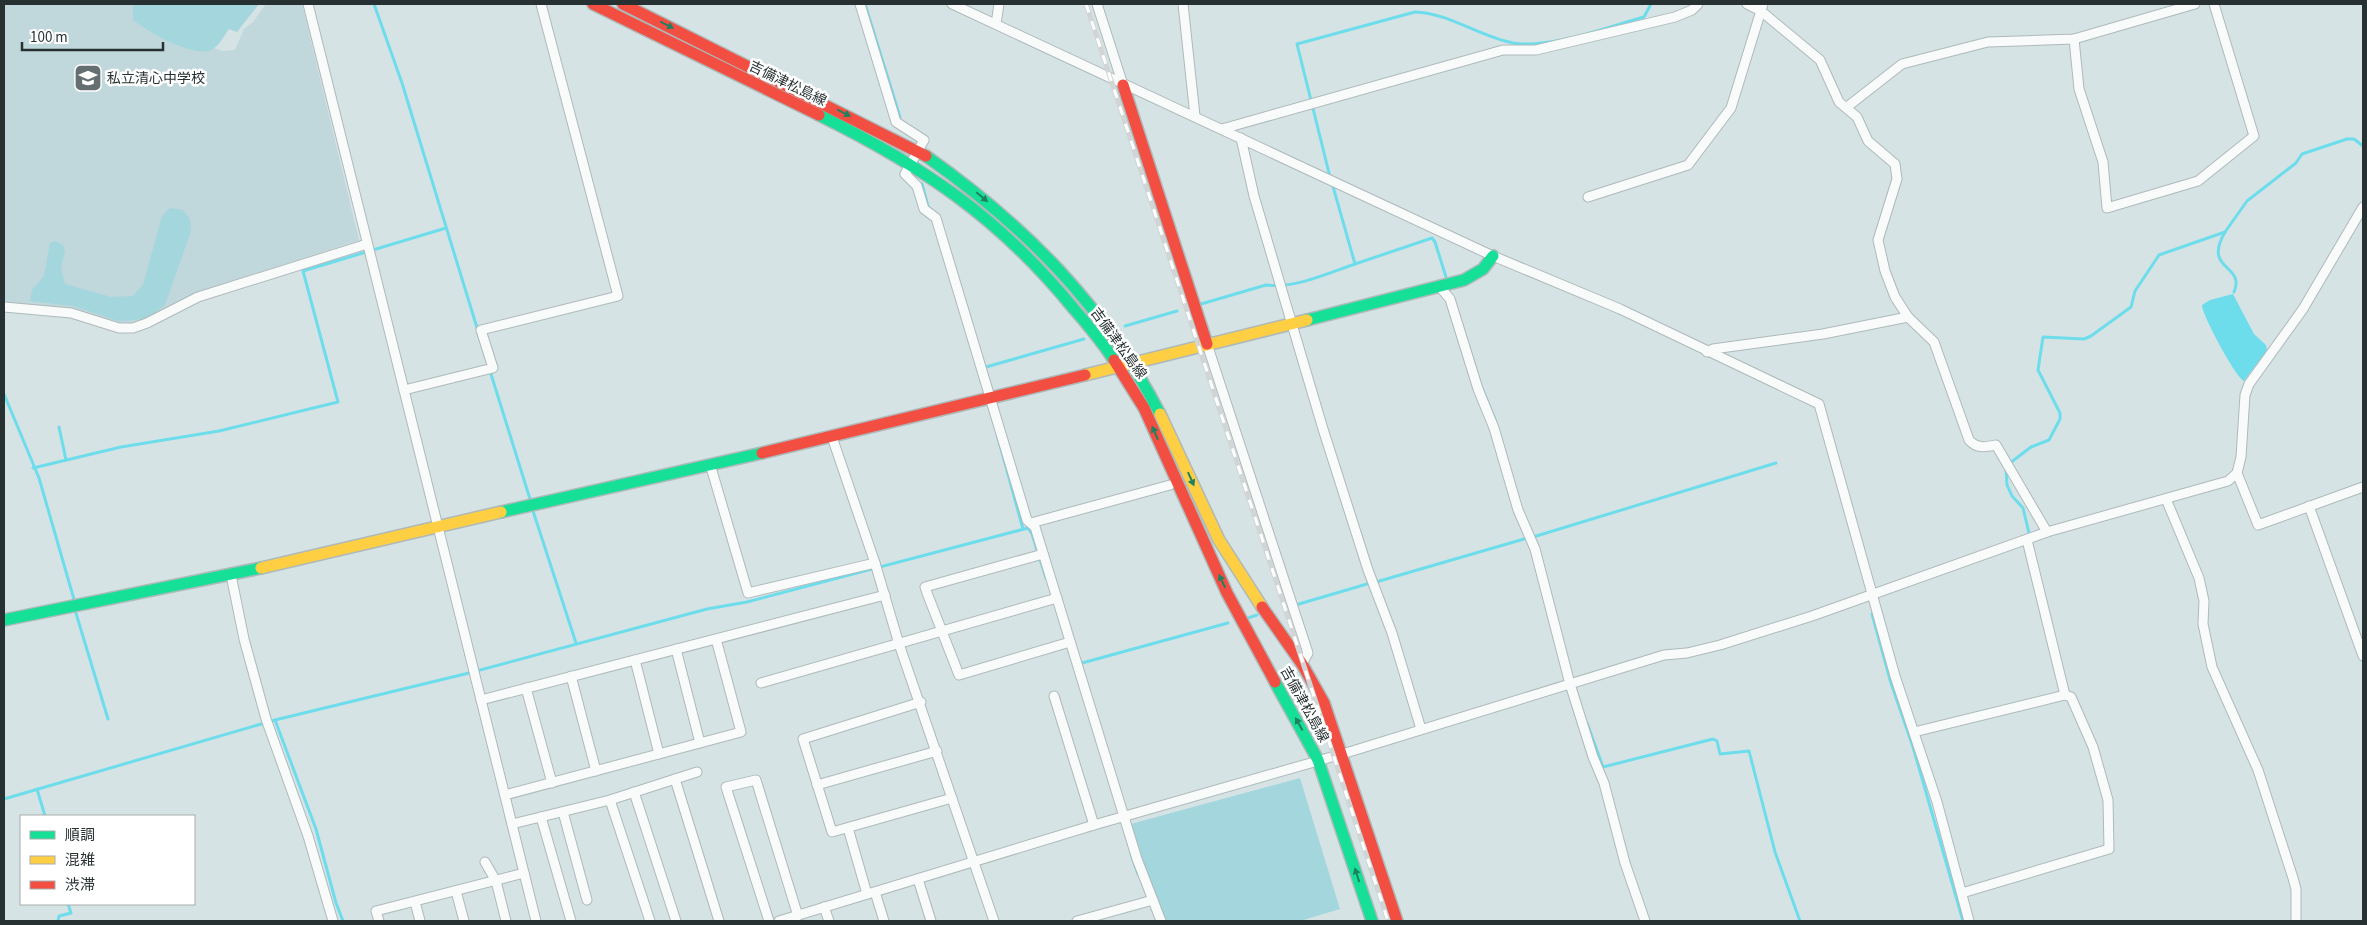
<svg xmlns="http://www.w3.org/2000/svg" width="2367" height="925" font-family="'Source Sans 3','Noto Sans JP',sans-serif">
<rect width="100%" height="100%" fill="#d6e3e5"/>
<polygon fill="#c0d7db" points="4,4 176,4 214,48 223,51 235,50 244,29 253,22 266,4 302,4 359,240 197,292 147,319 131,324 119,323 69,309 4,305"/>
<g fill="#a4d6dd">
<path d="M133,4H259L237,32L229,29C223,37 218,49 208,51C189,55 148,32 133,20Z"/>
<polygon points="170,208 183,210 190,219 191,231 165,305 147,319 118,321 73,306 30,301 32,290 44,276 50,243 55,241 63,245 65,251 61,268 65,284 111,297 133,296 143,285 162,216"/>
<polygon points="1300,778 1340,909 1300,921 1162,921 1127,825"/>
</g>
<path fill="#6eddeb" d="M2233,294L2254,334L2266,345L2267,350L2244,381C2236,378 2201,313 2202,305L2210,300Z"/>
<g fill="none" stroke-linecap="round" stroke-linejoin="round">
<g stroke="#6eddeb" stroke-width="3">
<polyline points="374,4 402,83 478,331"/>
<polyline points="865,4 900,117"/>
<path d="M1330,177L1297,44L1415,12C1449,13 1480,37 1513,43C1550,49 1607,27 1644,17L1651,4"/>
<polyline points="922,184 929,210"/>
<path d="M2225,232C2202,271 2246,264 2234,292"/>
<polyline points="1355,264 1432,238 1435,242 1446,277"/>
<path d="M1201,304L1266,285C1294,289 1329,273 1355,264L1332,183"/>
<polyline points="1125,326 1177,311"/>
<polyline points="986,367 1084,339"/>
<polyline points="490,371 530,499"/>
<polyline points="1482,388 1496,422"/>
<polyline points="4,394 39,478 75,603"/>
<polyline points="59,427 66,460"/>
<polyline points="997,434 1023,529"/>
<polyline points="33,468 121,447 219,431 338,402 303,271 446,228"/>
<polyline points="533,511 576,643"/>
<polyline points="2029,533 2023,508 2012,496 2007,485 2006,469 2010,463 2031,447 2049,440 2060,419 2060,413 2038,370 2043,337 2084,339 2091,336 2131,307 2135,291 2159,255 2225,232 2247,201 2296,163 2302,154 2347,139 2354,139 2363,146"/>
<polyline points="1533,537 1776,463"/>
<polyline points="1376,582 1524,539"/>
<polyline points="1299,604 1367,584"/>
<polyline points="75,610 108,719"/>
<polyline points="1872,614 1891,683 1913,747 1963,921"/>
<polyline points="1248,618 1257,615"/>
<polyline points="1082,663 1228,623"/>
<polyline points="275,720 316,829 336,903 343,921"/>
<polyline points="1587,723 1603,767 1713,739 1717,741 1720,754 1749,751 1775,852 1800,921"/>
<polyline points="37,789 45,816"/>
<polyline points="4,799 275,720 469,673 707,609 747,602 1028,528 1032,534 1046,578"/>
<polyline points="1131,854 1138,874"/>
<polyline points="58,921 59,916 71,913 68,904"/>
</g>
<defs>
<g id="street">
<polyline points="308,4 536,921"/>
<polyline points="860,4 896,122 924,140 905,174 917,186 924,209 936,218 1027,520 1035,527 1137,859 1161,921"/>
<polyline points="952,4 1493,256 1620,309 1819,404 1895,676 1937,802 1969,921"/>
<polyline points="1097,4 1123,85"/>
<polyline points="1183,4 1195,116"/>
<path d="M1747,4L1761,11L1820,60L1839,102L1857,117L1868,141L1895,164L1897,179L1878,240L1885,271L1895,297L1908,317L1934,342L1969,440C1977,449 1985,447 1996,445L2047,532"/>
<polyline points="996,24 999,4"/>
<polyline points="2074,39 2079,89 2103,162 2107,208 2198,181 2254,136 2214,4"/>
<polyline points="1847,107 1902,64 1988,42 2074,39 2195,4"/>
<polyline points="1222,129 1503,50 1536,50 1675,17 1692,10 1698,4"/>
<polyline points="1241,138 1254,196 1323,429 1368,570 1392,633 1421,729"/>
<polyline points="1588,197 1688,165 1731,108 1763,4"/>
<polyline points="2363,207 2303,309 2249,384 2245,395 2241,457 2237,473 2258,525 2363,487"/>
<polyline points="1440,287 1450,299 1478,389 1494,428 1518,510 1535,549 1570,684 1593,757 1604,783 1625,863 1645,921"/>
<polyline points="4,307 71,313 119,328 133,328 147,323 198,297 367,244"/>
<polyline points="1207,344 1308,653 1302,664"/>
<polyline points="1707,352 1713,349 1823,334 1908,317"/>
<polyline points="404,390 493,368 481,330 618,296 541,4"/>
<polyline points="832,437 875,563 899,644 994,921"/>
<polyline points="710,464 748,593 875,563"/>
<polyline points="2166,499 2199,578 2204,601 2203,624 2212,667 2258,770 2293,878 2296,889 2296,921"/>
<polyline points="2309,506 2363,656"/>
<polyline points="1031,523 1170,485"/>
<polyline points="2027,540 2065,695"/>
<polyline points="1043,554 925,587 927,593 959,675 1070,642"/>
<polyline points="231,575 244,639 266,719 308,836 333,921"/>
<polyline points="676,649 700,743"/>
<polyline points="635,660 659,754"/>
<polyline points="571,676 596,771"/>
<polyline points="761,683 1057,598"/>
<polyline points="526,688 552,783"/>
<polyline points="1054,696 1094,825"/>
<polyline points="481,700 885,595"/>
<polyline points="921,702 803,739 832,832 952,798"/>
<polyline points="1914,732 2065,695 2071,697 2093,747 2108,800 2109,849 1962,893"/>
<polyline points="675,779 719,921"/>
<polyline points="817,785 937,751"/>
<polyline points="634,792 676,921"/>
<polyline points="505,795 741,732 716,639"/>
<polyline points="610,800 650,921"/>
<polyline points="563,812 587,900"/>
<polyline points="541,817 571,921"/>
<polyline points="512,824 610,800 697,772"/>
<polyline points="848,828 867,894"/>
<polyline points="485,862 496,881 506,921"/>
<polyline points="918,879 931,921"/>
<polyline points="456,891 464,921"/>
<polyline points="875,892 884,921"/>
<polyline points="415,902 420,921"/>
<polyline points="824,907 829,921"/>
<polyline points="379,921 376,911 524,873"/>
<polyline points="769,921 726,787 756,780 798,916"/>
<polyline points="779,921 1094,825 1349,752 1664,655 1687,653 1720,645 1812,616 2047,532 2228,481 2237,473"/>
<polyline points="1077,921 1153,900"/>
</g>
<g id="fast">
<path d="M819,115C924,167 999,217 1074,309C1088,325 1102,342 1114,360"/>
<path d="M926,156C1025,226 1104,305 1160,414"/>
<polyline points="1307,320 1464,280 1483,269 1493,256"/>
<polyline points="501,512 762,453"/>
<polyline points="4,620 261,568"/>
<polyline points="1275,682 1318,760 1372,921"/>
</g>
<g id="slow">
<polyline points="1085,375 1307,320"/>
<polyline points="1160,414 1219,540 1262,607"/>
<polyline points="261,568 501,512"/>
</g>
<g id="jam">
<polyline points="593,4 819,115"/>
<polyline points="623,4 926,156"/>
<polyline points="1123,85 1207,344"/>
<polyline points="1114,360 1144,408 1227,593 1275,682"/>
<polyline points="762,453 1085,375"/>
<polyline points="1262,607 1302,664 1324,703 1397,921"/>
</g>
</defs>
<use href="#street" stroke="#aeb9ba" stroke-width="11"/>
<use href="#fast" stroke="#aeb9ba" stroke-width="14"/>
<use href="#slow" stroke="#aeb9ba" stroke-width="14"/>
<use href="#jam" stroke="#aeb9ba" stroke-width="14"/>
<use href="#street" stroke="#f9fbfb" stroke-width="9"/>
<use href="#fast" stroke="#16e098" stroke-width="11"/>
<use href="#slow" stroke="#ffcf43" stroke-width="11"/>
<use href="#jam" stroke="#f24e42" stroke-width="11"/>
<defs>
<polyline id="rail" points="1086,4 1388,921"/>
</defs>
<use href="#rail" stroke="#d1d5d5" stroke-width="5"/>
<use href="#rail" stroke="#fff" stroke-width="3" stroke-dasharray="9" stroke-linecap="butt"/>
</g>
<defs><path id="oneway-solid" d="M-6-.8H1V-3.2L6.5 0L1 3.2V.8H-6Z" transform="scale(1.25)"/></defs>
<g fill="#208060">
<use href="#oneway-solid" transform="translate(667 25) rotate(26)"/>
<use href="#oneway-solid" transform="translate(844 113) rotate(26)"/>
<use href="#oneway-solid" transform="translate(982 197) rotate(40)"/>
<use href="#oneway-solid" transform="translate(1155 433) rotate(-113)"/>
<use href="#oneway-solid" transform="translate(1191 479) rotate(66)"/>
<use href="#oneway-solid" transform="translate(1222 581) rotate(-115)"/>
<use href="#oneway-solid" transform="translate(1299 724) rotate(-119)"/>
<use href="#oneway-solid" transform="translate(1357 875) rotate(-108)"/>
</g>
<defs>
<symbol id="school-square" viewBox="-11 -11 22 22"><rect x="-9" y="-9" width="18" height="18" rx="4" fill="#656f71" stroke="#fff"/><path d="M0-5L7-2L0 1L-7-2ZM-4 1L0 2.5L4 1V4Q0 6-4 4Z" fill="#fff"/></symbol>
</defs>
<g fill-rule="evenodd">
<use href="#school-square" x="72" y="62" width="32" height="32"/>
</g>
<g text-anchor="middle" stroke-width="5" stroke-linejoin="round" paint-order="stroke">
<g font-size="14" fill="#283132" stroke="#fff" text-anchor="start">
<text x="107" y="83">私立清心中学校</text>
</g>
<g font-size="14" fill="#283132" stroke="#fff">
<text transform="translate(788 83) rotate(26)" y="5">吉備津松島線</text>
<text transform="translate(1119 343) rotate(54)" y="5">吉備津松島線</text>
<text transform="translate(1305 704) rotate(61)" y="5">吉備津松島線</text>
</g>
</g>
<rect width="2367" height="925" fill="none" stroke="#283132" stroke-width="10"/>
<rect x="20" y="815" width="175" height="90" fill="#ffffff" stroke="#a9adad"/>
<rect x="30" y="831" width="25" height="8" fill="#16e098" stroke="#a9adad"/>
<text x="65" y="840" font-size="15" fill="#283132">順調</text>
<rect x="30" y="856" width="25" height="8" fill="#ffcf43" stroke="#a9adad"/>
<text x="65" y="865" font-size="15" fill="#283132">混雑</text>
<rect x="30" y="881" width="25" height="8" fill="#f24e42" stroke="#a9adad"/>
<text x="65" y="890" font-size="15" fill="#283132">渋滞</text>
<path d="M22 42v8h141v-8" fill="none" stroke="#283132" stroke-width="2.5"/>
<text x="30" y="42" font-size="15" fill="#283132" stroke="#ffffff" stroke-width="4" paint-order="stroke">100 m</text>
</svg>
